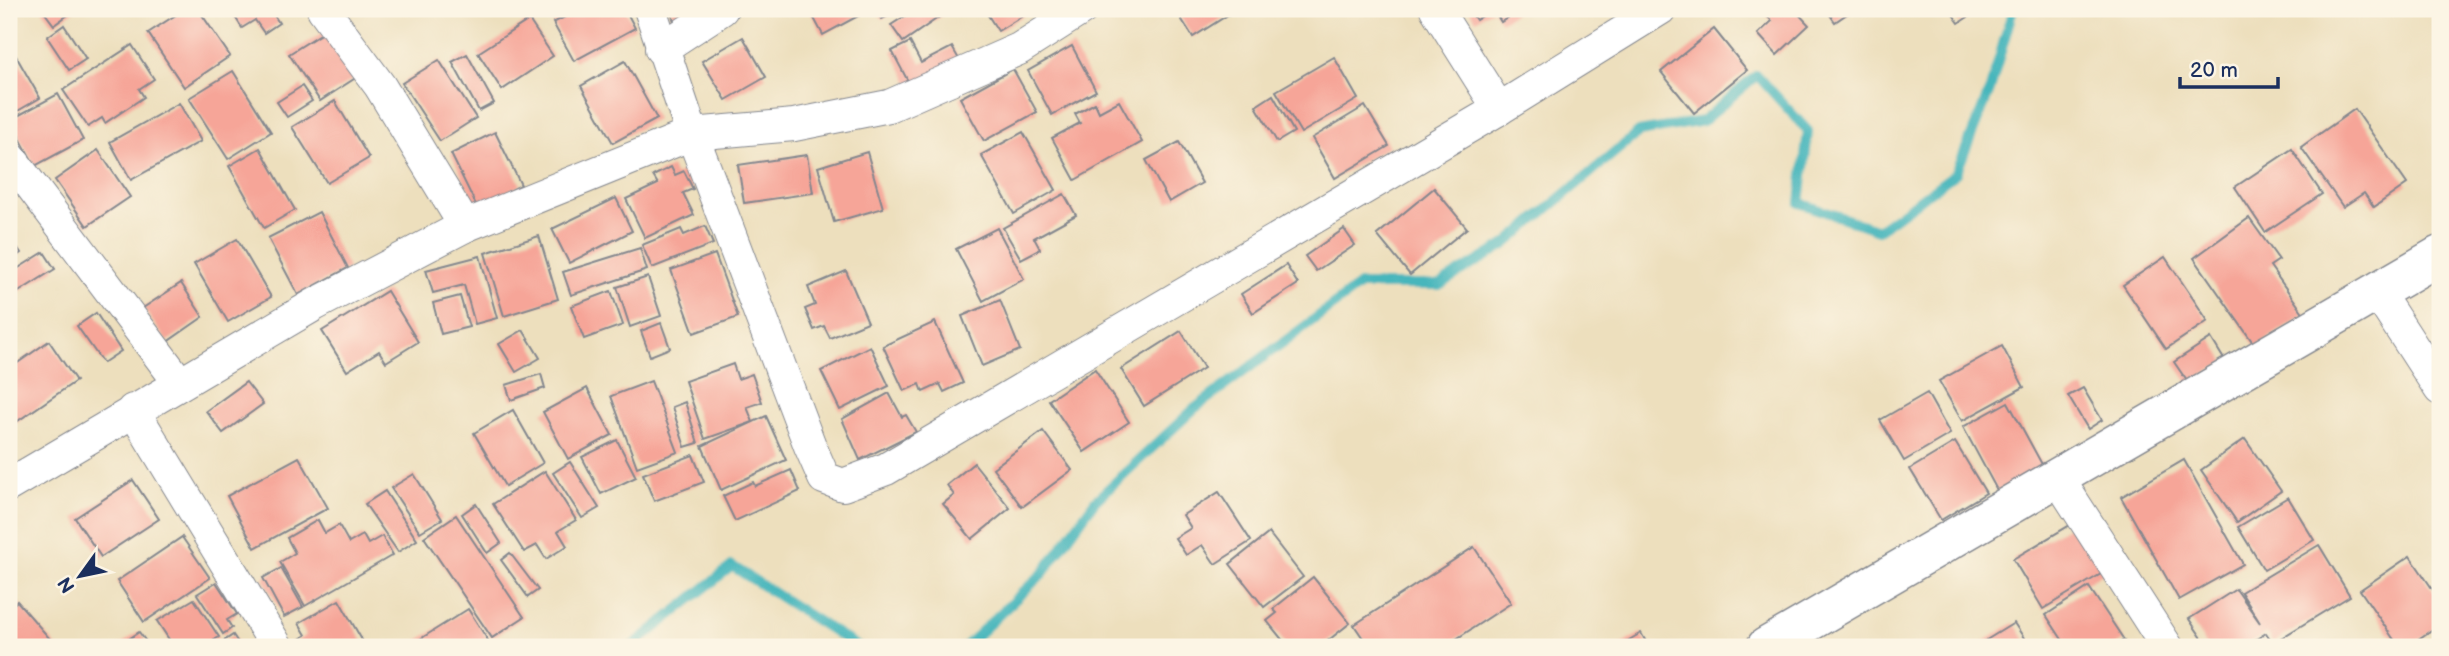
<svg xmlns="http://www.w3.org/2000/svg" width="2449" height="656" font-family="'Balsamiq Sans',sans-serif">
<rect width="100%" height="100%" fill="#fcf5e5"/>
<filter id="ink" filterUnits="userSpaceOnUse"><feTurbulence type="fractalNoise" baseFrequency=".0143" numOctaves="2"/><feDisplacementMap in="SourceGraphic" scale="14" xChannelSelector="R" yChannelSelector="G"/><feConvolveMatrix kernelMatrix="1 2 1 2 8 2 1 2 1" color-interpolation-filters="sRGB"/></filter>
<filter id="wash" filterUnits="userSpaceOnUse"><feTurbulence type="fractalNoise" baseFrequency=".00686" numOctaves="4" result="noise"/><feDisplacementMap in="SourceGraphic" scale="28" xChannelSelector="R" yChannelSelector="G"/><feGaussianBlur stdDeviation="1.57" result="paint"/><feColorMatrix in="noise" values="0 0 0 0 0 0 0 0 0 0 0 0 0 0 0 0 0 1.4 0 .05"/><feComposite in="paint" operator="in"/></filter>
<g filter="url(#wash)">
<rect width="100%" height="100%" fill="#eddfbd"/>
<g fill="none" stroke-linecap="round" stroke-linejoin="round">
<g stroke="#46b6bc" stroke-width="10">
<polyline points="631,647 732,566 858,647"/>
<polyline points="965,647 1043,573 1095,501 1194,409 1360,285 1439,285 1506,244 1639,132 1703,121 1757,75 1808,131 1800,203 1878,230 1956,173 1990,90 2013,9"/>
</g>
</g>
<g id="blocks">
<g fill="#f6a598">
<polygon points="42,9 76,9 54,25"/>
<polygon points="185,9 198,9 230,56 184,87 148,33"/>
<polygon points="230,9 270,9 279,23 264,33 255,20 242,28"/>
<polygon points="580,9 625,9 635,28 574,61 553,23"/>
<polygon points="670,9 708,9 675,24"/>
<polygon points="809,9 871,9 823,35"/>
<polygon points="877,9 903,9 882,19"/>
<polygon points="916,9 947,9 948,11 903,42 891,25"/>
<polygon points="984,9 1034,9 998,31"/>
<polygon points="1175,9 1237,9 1193,37"/>
<polygon points="1469,9 1521,9 1501,22 1493,9 1476,20"/>
<polygon points="1760,9 1794,9 1809,25 1777,55 1758,34 1772,21"/>
<polygon points="1826,9 1854,9 1835,22"/>
<polygon points="1949,9 1980,9 1959,23"/>
<polygon points="529,20 553,56 502,90 478,53"/>
<polygon points="64,25 86,59 69,70 47,37"/>
<polygon points="1714,29 1747,70 1694,113 1661,72"/>
<polygon points="327,30 357,77 320,101 289,54"/>
<polygon points="743,37 766,77 726,100 702,61"/>
<polygon points="910,42 921,63 952,47 960,61 911,87 892,51"/>
<polygon points="132,45 154,79 139,89 144,97 105,123 102,118 88,127 63,90"/>
<polygon points="1072,46 1096,91 1052,115 1028,71"/>
<polygon points="467,54 494,103 479,111 452,62"/>
<polygon points="16,56 40,98 9,116 9,60"/>
<polygon points="1334,57 1358,99 1301,133 1276,91"/>
<polygon points="439,60 476,118 440,141 402,83"/>
<polygon points="625,61 657,119 613,143 581,86"/>
<polygon points="1013,69 1037,112 984,141 960,98"/>
<polygon points="233,71 271,132 228,159 189,98"/>
<polygon points="302,86 312,101 287,117 277,102"/>
<polygon points="58,94 83,140 35,166 10,120"/>
<polygon points="1273,95 1294,132 1277,142 1256,106"/>
<polygon points="335,101 369,158 327,183 292,127"/>
<polygon points="1119,101 1142,142 1075,180 1052,138 1080,123 1075,114 1095,103 1099,112"/>
<polygon points="179,103 201,141 131,180 110,142"/>
<polygon points="1365,106 1389,146 1335,178 1312,138"/>
<polygon points="2355,109 2407,184 2374,207 2364,193 2343,207 2301,147"/>
<polygon points="495,132 521,185 477,207 451,154"/>
<polygon points="1023,132 1056,190 1014,214 981,155"/>
<polygon points="1179,142 1202,183 1169,202 1146,160"/>
<polygon points="260,148 295,210 264,228 229,166"/>
<polygon points="2292,149 2322,194 2265,232 2235,187"/>
<polygon points="98,150 130,197 87,226 55,180"/>
<polygon points="867,152 883,208 834,222 818,167"/>
<polygon points="807,155 813,193 744,203 738,165"/>
<polygon points="671,167 675,175 684,171 693,189 683,193 694,215 645,238 626,199 658,184 653,176"/>
<polygon points="1434,188 1467,228 1410,275 1377,235"/>
<polygon points="1064,194 1076,215 1034,238 1040,249 1021,259 1003,228"/>
<polygon points="616,198 632,231 569,263 552,229"/>
<polygon points="319,212 348,268 298,295 268,238"/>
<polygon points="2249,218 2279,260 2270,266 2304,314 2256,347 2194,258"/>
<polygon points="705,226 713,244 652,268 642,245 681,229 684,235"/>
<polygon points="997,228 1024,279 983,301 956,249"/>
<polygon points="1344,229 1355,245 1316,271 1305,256"/>
<polygon points="9,235 21,253 9,261"/>
<polygon points="539,236 558,299 504,316 485,253"/>
<polygon points="237,239 271,297 228,322 194,264"/>
<polygon points="640,248 647,270 571,295 563,272"/>
<polygon points="44,252 55,269 9,298 9,274"/>
<polygon points="715,254 738,317 694,333 671,270"/>
<polygon points="480,256 497,318 475,324 464,285 433,293 426,270"/>
<polygon points="2165,257 2208,321 2166,349 2123,285"/>
<polygon points="1286,265 1298,284 1253,313 1241,294"/>
<polygon points="846,271 868,322 830,338 824,326 814,330 805,309 815,305 808,287"/>
<polygon points="648,277 661,316 630,327 617,287"/>
<polygon points="181,283 203,317 167,342 143,308"/>
<polygon points="387,291 418,342 386,362 379,351 347,371 322,331"/>
<polygon points="611,291 623,325 584,339 571,306"/>
<polygon points="460,296 469,327 441,334 433,303"/>
<polygon points="1000,300 1020,350 982,366 962,316"/>
<polygon points="96,313 121,351 103,363 77,326"/>
<polygon points="935,322 963,383 944,392 940,384 923,392 920,384 904,391 883,346"/>
<polygon points="661,323 670,348 650,356 641,331"/>
<polygon points="523,330 540,358 516,372 499,344"/>
<polygon points="1181,331 1204,368 1144,406 1121,369"/>
<polygon points="2211,338 2225,361 2189,384 2174,362"/>
<polygon points="49,341 76,381 9,427 9,369"/>
<polygon points="870,346 889,386 840,410 821,371"/>
<polygon points="2002,346 2024,387 1962,421 1939,381"/>
<polygon points="733,364 738,379 752,374 762,402 747,407 753,422 705,439 685,381"/>
<polygon points="1095,369 1129,422 1084,452 1049,400"/>
<polygon points="541,374 545,388 511,400 506,385"/>
<polygon points="651,381 678,452 637,467 611,396"/>
<polygon points="246,382 263,404 223,433 206,411"/>
<polygon points="587,388 612,435 568,459 543,412"/>
<polygon points="2083,388 2102,420 2088,429 2068,396"/>
<polygon points="889,393 902,417 906,415 916,432 860,460 842,419"/>
<polygon points="1927,393 1950,434 1904,461 1880,420"/>
<polygon points="685,402 698,443 685,447 672,407"/>
<polygon points="2008,402 2044,468 1998,492 1963,427"/>
<polygon points="513,410 543,463 505,486 474,433"/>
<polygon points="766,416 786,460 721,490 702,446"/>
<polygon points="1043,431 1072,470 1022,507 993,468"/>
<polygon points="2245,439 2281,491 2237,522 2201,470"/>
<polygon points="617,440 636,477 601,494 582,457"/>
<polygon points="1955,442 1986,493 1941,520 1910,469"/>
<polygon points="693,455 704,482 654,501 643,474"/>
<polygon points="299,457 328,508 255,548 227,496"/>
<polygon points="2184,460 2243,564 2179,600 2121,497"/>
<polygon points="570,462 599,508 582,518 553,473"/>
<polygon points="974,463 1010,508 972,539 943,504 954,495 947,485"/>
<polygon points="791,470 800,491 735,521 723,496 753,482 755,486"/>
<polygon points="545,471 576,520 558,531 567,546 546,559 537,545 524,552 493,504"/>
<polygon points="414,474 442,519 420,532 391,488"/>
<polygon points="133,480 159,519 101,557 75,518"/>
<polygon points="385,491 417,540 398,552 365,504"/>
<polygon points="1219,492 1251,541 1215,564 1202,545 1186,555 1175,538 1191,528 1183,515"/>
<polygon points="2288,497 2314,540 2264,570 2238,527"/>
<polygon points="476,504 501,543 487,553 462,514"/>
<polygon points="456,515 524,617 492,638 424,537"/>
<polygon points="318,520 325,533 339,525 349,543 363,535 368,544 382,536 393,555 305,606 280,562 295,553 287,538"/>
<polygon points="2077,521 2106,571 2043,609 2013,559"/>
<polygon points="1269,533 1303,577 1264,607 1230,564"/>
<polygon points="182,537 210,578 144,622 117,581"/>
<polygon points="2319,545 2350,596 2273,643 2266,633 2244,647 2208,647 2189,619 2236,589 2260,623 2241,592"/>
<polygon points="1474,547 1511,603 1444,647 1369,647 1354,625"/>
<polygon points="510,553 538,590 528,597 501,560"/>
<polygon points="2410,556 2440,600 2440,624 2407,647 2399,647 2360,590"/>
<polygon points="281,568 303,607 284,617 263,578"/>
<polygon points="1313,577 1350,623 1320,647 1288,647 1267,621 1277,613 1273,609"/>
<polygon points="216,582 237,614 227,620 232,628 223,634 197,594"/>
<polygon points="2089,587 2124,640 2113,647 2067,647 2046,615"/>
<polygon points="194,599 219,637 203,647 174,647 157,621"/>
<polygon points="339,600 366,647 301,647 297,641 306,635 299,623"/>
<polygon points="17,601 57,647 9,647 9,608"/>
<polygon points="468,609 491,645 421,647 417,641"/>
<polygon points="2014,623 2030,647 1975,647"/>
<polygon points="139,632 150,647 117,647"/>
<polygon points="1641,633 1649,647 1617,647"/>
<polygon points="233,635 241,647 215,647"/>
</g>
</g>
</g>
<g filter="url(#ink)">
<use href="#blocks" fill-opacity="0" stroke="#84878e" stroke-width="2"/>
<g fill="none" stroke-linecap="round" stroke-linejoin="round">
<defs>
<g id="street">
<polyline points="323,9 380,86 465,226"/>
<polyline points="650,9 692,134 810,446 824,478 843,485 886,469 1499,109 1660,9"/>
<polyline points="1436,9 1499,109"/>
<polyline points="661,49 722,9"/>
<polyline points="9,156 179,382"/>
<polyline points="2377,292 2440,389"/>
<polyline points="133,410 277,647"/>
<polyline points="2057,477 2167,647"/>
<polyline points="9,485 314,305 465,226 692,134 794,125 889,106 1019,49 1082,9"/>
</g>
<polyline id="secondary" points="1766,647 2440,255"/>
</defs>
<use href="#street" stroke="#84878e" stroke-width="34"/>
<use href="#secondary" stroke="#84878e" stroke-width="41"/>
<use href="#street" stroke="#fff" stroke-width="32"/>
<use href="#secondary" stroke="#fff" stroke-width="38"/>
</g>
</g>
<rect width="2449" height="656" fill="none" stroke="#fcf5e5" stroke-width="35"/>
<g transform="translate(80 576) rotate(237)" stroke="#fcf5e5" stroke-width="5" paint-order="stroke">
<path d="M0-5L12 26L0 18L-12 26Z" fill="#1b2f5e"/>
<text y="-10" font-size="19" font-weight="bold" text-anchor="middle" fill="#1b2f5e">N</text>
</g>
<path d="M2180 77v10h98v-10" fill="none" stroke="#1b2f5e" stroke-width="3.5"/>
<text x="2190" y="77" font-size="21" fill="#1b2f5e" stroke="#fcf5e5" stroke-width="5" paint-order="stroke">20 m</text>
</svg>
